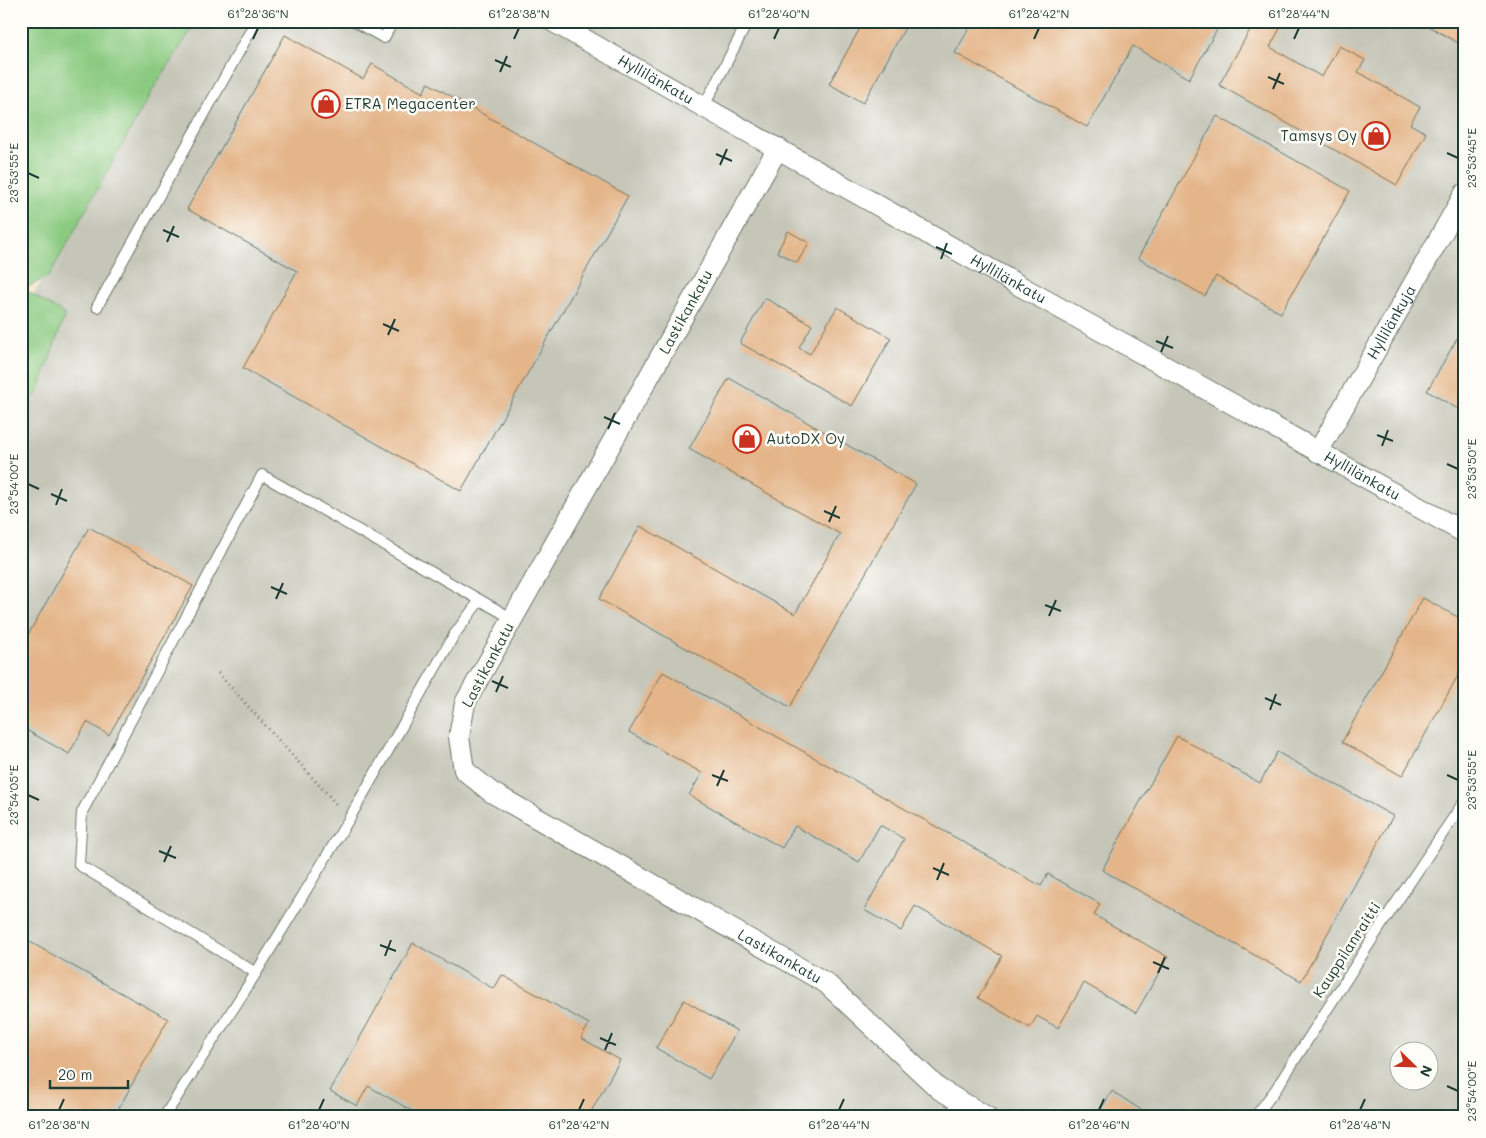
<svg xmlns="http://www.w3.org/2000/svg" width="1486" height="1138" font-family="Mali,sans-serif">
<rect width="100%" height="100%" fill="#fdfcf7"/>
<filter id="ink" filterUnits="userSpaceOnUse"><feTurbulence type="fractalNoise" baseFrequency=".02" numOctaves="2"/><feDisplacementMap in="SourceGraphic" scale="10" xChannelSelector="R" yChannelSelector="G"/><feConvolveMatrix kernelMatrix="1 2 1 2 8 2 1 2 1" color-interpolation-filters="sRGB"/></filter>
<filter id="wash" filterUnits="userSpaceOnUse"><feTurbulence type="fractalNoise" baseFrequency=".0096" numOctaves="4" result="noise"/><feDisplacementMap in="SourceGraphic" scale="20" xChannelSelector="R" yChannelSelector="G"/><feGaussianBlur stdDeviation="1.12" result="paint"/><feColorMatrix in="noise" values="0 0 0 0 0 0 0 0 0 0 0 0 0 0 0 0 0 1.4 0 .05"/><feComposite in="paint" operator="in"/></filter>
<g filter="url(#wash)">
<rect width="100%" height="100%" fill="#f4e4ca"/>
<path fill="#c5c5b8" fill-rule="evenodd" d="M187,21H1465V1117H21V317ZM1398,1050H1428V1080H1398Z"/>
<polygon fill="#8bcb81" stroke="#55845a" points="30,21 197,21 152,91 49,276 24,289 65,315 38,392 21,410 21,38"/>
<g id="blocks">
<g fill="#e4b589">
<polygon points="864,21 909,21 863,103 829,84"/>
<polygon points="973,21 1222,21 1189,79 1133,46 1087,127 955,53"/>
<polygon points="1255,21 1284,21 1270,47 1322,77 1339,46 1365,60 1358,72 1420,107 1410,124 1426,133 1397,185 1219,85"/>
<polygon points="1420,21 1465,21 1465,47"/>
<polygon points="285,35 363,79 372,64 423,93 428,83 628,196 461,491 243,368 297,271 187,209"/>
<polygon points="1217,116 1350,191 1281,313 1216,276 1205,296 1138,258"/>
<polygon points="788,231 809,243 797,263 777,252"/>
<polygon points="765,298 812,325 799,348 810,354 837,307 891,338 852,406 740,343"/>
<polygon points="1458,337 1465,340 1465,413 1427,391"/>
<polygon points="729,378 916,484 790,707 599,599 640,526 795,614 840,534 689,449"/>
<polygon points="89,527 193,586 109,735 87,722 69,754 21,727 21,647"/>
<polygon points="1423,598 1465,621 1465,663 1402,776 1342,742"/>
<polygon points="663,672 1041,886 1048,874 1100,904 1094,915 1168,957 1136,1013 1084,983 1058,1028 1037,1016 1030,1028 978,998 1002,956 915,906 901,931 864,910 904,839 880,825 859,862 795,826 782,848 689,795 702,773 629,732"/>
<polygon points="1177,736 1260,783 1277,752 1393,816 1301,981 1102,870"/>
<polygon points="21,937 168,1019 114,1117 21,1117"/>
<polygon points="413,943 494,989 502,975 589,1024 581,1038 620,1060 588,1117 423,1117 368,1086 357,1106 330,1091"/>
<polygon points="684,1000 737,1031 709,1079 656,1048"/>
<polygon points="1112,1091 1152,1117 1096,1117"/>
</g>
</g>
</g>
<g filter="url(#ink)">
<use href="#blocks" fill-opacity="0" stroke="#6a7768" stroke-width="1"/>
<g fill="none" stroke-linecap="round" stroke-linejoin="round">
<defs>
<g id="service">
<polyline points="354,21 384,38 393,21"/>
<polyline points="704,106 748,21"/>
<polyline points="97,307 256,21"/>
<polyline points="480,600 454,635 349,819 256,973 79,865 82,812 262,475 513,619"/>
<polyline points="164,1117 256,973"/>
<polyline points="1255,1117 1276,1089 1380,927 1465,800"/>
</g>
<g id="minor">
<path id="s1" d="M552,21L1029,291L1465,533"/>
<path id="s2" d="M778,148L465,703L459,737L464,770L491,792L826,983L939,1089L987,1117"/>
<path id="s3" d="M1318,452L1465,193"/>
</g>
</defs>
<use href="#service" stroke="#6a7768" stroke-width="12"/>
<use href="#minor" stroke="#6a7768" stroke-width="22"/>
<polyline stroke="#6a7768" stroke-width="3" stroke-dasharray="1 4" stroke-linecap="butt" points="218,673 337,805"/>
<use href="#service" stroke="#fff" stroke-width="10"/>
<use href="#minor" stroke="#fff" stroke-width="20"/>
</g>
</g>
<path fill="none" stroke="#1f3d34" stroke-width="2" d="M253,39L258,28M514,39L519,28M774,39L779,28M1034,39L1039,28M1294,39L1299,28M495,60L511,67M500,72L507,56M1268,77L1284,84M1273,89L1280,73M1447,153L1458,158M716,154L732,161M720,165L727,149M28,173L39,178M163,230L179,237M167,242L174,226M936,247L952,254M941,259L947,243M383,324L399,331M388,335L395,319M1156,341L1173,348M1161,352L1168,336M604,417L620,424M608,429L615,413M1377,435L1393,441M1382,446L1388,430M1447,464L1458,469M28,484L39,489M51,494L67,501M56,505L62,489M824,511L840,518M829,522L836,506M271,587L287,594M276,599L283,583M1045,605L1061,611M1049,616L1056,600M492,681L508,688M496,692L503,676M1265,698L1281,705M1270,710L1276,694M712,775L728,781M1447,775L1458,780M717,786L724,770M28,795L39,800M159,851L176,858M164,862L171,846M933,868L949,875M937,880L944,863M380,945L396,951M385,956L391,940M1153,962L1169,969M1158,973L1165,957M600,1038L616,1045M605,1050L612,1033M1447,1086L1458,1091M59,1110L64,1099M319,1110L324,1099M579,1110L584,1099M839,1110L844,1099M1099,1110L1104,1099M1360,1110L1365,1099"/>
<defs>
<symbol id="shop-ring" viewBox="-11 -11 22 22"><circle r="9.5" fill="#fdfcf7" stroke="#c8321e" stroke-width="1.5"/><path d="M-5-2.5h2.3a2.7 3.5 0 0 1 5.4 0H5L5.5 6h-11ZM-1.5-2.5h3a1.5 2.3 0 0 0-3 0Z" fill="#c8321e"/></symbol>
</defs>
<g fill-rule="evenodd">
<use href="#shop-ring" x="310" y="88" width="32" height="32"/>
<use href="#shop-ring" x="1360" y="120" width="32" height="32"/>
<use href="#shop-ring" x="731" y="423" width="32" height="32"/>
</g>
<g text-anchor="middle" stroke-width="5" stroke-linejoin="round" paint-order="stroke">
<g font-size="15" fill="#1f3d34" stroke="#fdfcf7">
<text dy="5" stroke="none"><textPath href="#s1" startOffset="119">Hyllilänkatu</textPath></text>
<text dy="5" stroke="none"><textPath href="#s1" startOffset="524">Hyllilänkatu</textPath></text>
<text transform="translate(686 312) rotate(-61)" y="5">Lastikankatu</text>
<text dy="5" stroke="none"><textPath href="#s3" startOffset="149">Hyllilänkuja</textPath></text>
<text dy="5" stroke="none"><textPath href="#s1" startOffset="929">Hyllilänkatu</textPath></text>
<text transform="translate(488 665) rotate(-62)" y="5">Lastikankatu</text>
<text transform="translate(1347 950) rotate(-57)" y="5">Kauppilanraitti</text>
<text dy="5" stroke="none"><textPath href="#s2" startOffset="1072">Lastikankatu</textPath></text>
</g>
<g font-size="15" fill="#1f3d34" stroke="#fdfcf7" text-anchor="start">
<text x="345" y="109">ETRA Megacenter</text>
<text x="1357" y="141" text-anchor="end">Tamsys Oy</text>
<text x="766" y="444">AutoDX Oy</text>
</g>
</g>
<rect width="1486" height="1138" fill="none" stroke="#fdfcf7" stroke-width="55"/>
<g transform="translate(1414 1066) rotate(113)"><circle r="24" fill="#fdfcf7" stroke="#a4b0a9"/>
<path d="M0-4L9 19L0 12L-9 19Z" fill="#c8321e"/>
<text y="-8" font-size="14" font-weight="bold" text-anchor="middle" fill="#1f3d34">N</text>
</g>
<path d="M50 1080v8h78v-8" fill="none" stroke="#1f3d34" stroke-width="2.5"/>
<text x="58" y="1080" font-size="15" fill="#1f3d34" stroke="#fdfcf7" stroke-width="4" paint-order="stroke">20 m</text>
<rect x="28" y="28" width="1430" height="1082" fill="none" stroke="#1f3d34" stroke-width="2"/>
<g font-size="12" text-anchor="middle" fill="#1f3d34">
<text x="258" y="18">61°28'36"N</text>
<text x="519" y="18">61°28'38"N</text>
<text x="779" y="18">61°28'40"N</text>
<text x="1039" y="18">61°28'42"N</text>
<text x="1299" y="18">61°28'44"N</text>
<text transform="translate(1472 158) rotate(-90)" y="4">23°53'45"E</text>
<text transform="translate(14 173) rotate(-90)" y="4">23°53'55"E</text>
<text transform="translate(1472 469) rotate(-90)" y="4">23°53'50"E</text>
<text transform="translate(14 484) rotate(-90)" y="4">23°54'00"E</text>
<text transform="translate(1472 780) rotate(-90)" y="4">23°53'55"E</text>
<text transform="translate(14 795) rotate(-90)" y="4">23°54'05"E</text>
<text transform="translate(1472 1091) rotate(-90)" y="4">23°54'00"E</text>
<text x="59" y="1129">61°28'38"N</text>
<text x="319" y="1129">61°28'40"N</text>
<text x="579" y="1129">61°28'42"N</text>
<text x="839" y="1129">61°28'44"N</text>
<text x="1099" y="1129">61°28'46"N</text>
<text x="1360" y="1129">61°28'48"N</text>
</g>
</svg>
